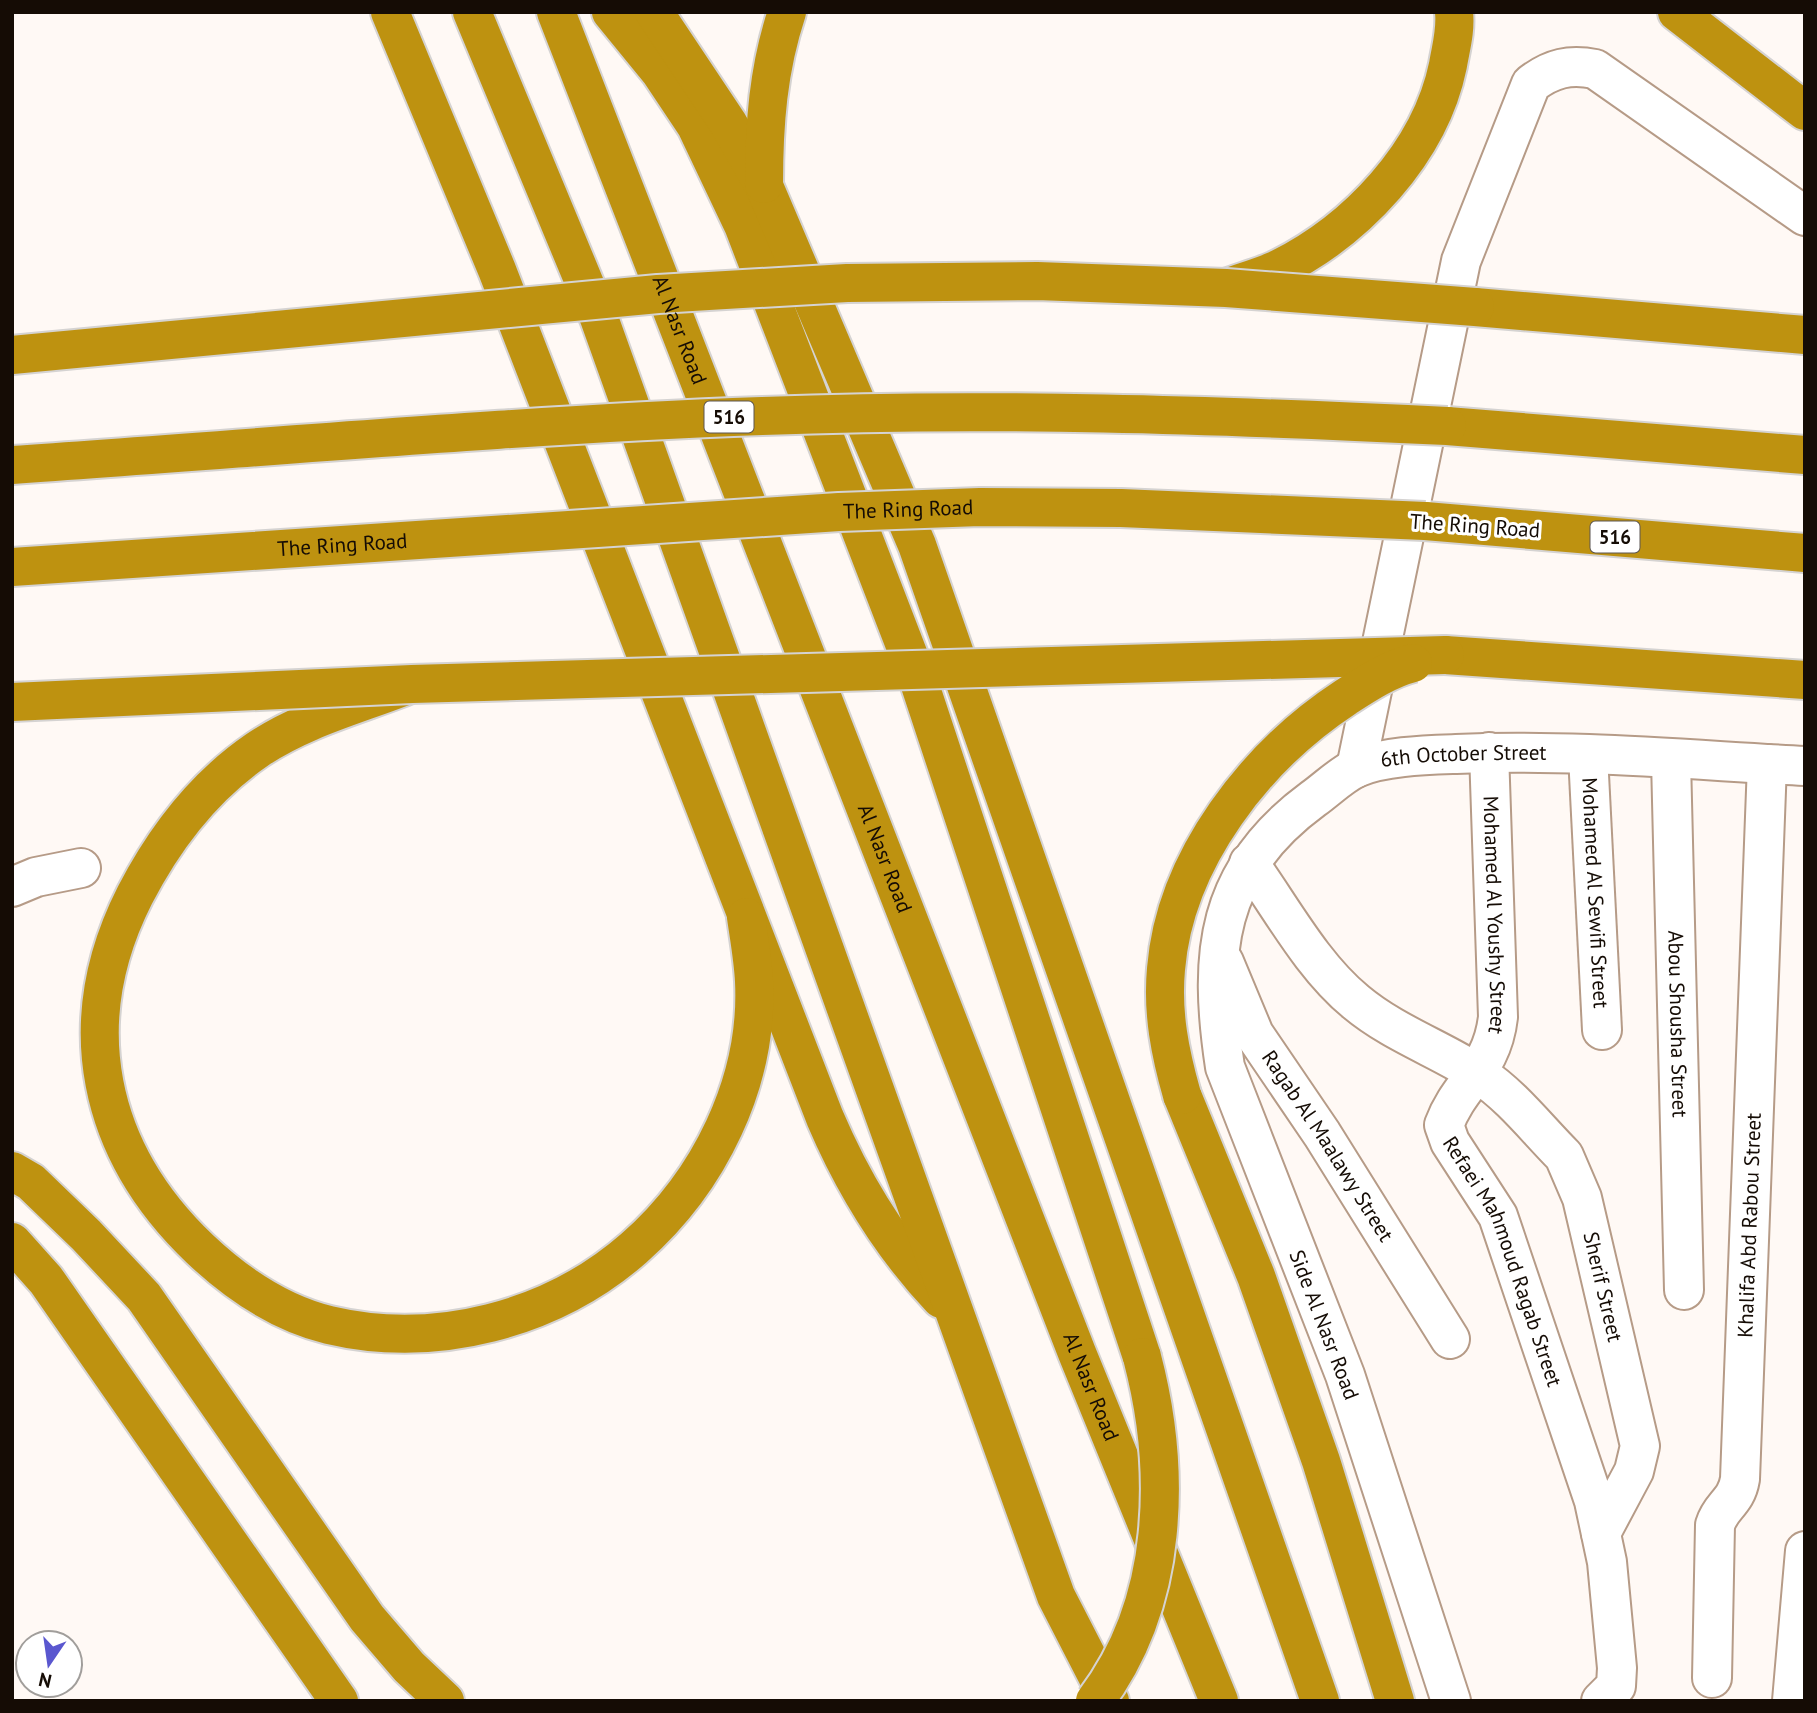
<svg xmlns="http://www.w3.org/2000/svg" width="1817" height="1713" font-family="'PT Sans',sans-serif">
<rect width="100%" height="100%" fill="#fff9f5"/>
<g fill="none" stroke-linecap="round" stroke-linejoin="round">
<defs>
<g id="minor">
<path id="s1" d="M1489,752L1498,1017C1492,1070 1460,1082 1444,1125L1450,1142L1498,1216L1594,1501L1607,1562L1617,1668L1616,1686L1601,1701"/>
<path id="s2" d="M1588,755L1602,1030"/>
<path id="s3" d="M1671,760L1684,1290"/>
<path d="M1356,768L1461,261L1531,84C1552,68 1570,64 1595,69L1805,216"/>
<path id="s4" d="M1249,863C1282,909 1312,966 1356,1002C1393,1033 1440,1049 1480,1075C1512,1096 1537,1129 1564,1156L1582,1198L1640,1446L1634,1471L1601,1533"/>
<polyline points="12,887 36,877 81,868"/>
<path id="s5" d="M1224,962L1254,1034L1322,1134L1450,1339"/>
<path id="s6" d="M1712,1678L1715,1525C1721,1505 1736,1503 1740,1479L1767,764"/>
<path id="s7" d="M1451,1701L1345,1375L1225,1067C1208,954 1215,871 1313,799C1327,789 1341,775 1356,768C1383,756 1427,755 1456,754C1571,749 1689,760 1805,766"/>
<polyline points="1792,1701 1805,1551"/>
</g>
<g id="highway">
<path d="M390,12L497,270L825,1118C854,1186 890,1245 941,1299"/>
<polyline points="472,12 599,318 1056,1596 1110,1701"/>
<path id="s8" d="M556,12L1077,1353L1219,1701"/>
<polyline points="611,12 660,72 696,126 743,225 919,682 1142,1357"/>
<polyline points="654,12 728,123 764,186 917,545 1320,1701"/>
<polyline points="1677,12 1805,111"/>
<path d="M764,184C764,125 768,69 787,12"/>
<path d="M1226,288C1242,282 1260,277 1276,270C1356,231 1430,153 1448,65C1451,47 1456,31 1454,12"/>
<polyline points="1475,307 1805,335"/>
<polyline points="1447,426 1805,455"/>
<polyline points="1425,521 1805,553"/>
<polyline points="1445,655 1805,680"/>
<path d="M403,687C354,706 301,720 257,750C203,787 165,837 135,895C70,1023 97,1151 200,1249C237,1284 280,1313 329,1325C435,1350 552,1320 634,1248C709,1182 759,1082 754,981C753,960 749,938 746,917"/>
<polyline points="1182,1095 1256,1276 1321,1461 1395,1701"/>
<polyline points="12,1171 31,1182 86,1235 144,1297 367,1618 409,1667 445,1701"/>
<polyline points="12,1242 46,1280 339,1701"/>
</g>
</defs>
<use href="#minor" stroke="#b69b87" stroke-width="42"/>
<use href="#highway" stroke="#d5d3d2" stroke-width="42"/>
<use href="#minor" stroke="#fff" stroke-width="38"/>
<use href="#highway" stroke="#be9210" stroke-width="38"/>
<defs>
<g id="highway-bridge">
<polyline points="12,355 658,294 847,283 1037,281 1226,288 1475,307"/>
<path d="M12,465C262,448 512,425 762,416C990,407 1218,415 1447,426"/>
<path id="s9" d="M12,567L839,512L980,507L1121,508L1425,521"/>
<polyline points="12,702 412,684 1445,655"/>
<path d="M1182,1095C1170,1053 1162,1013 1166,969C1175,859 1256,756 1346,697C1366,684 1389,669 1413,663"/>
<path d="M1095,1701C1169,1603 1172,1471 1142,1357"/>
</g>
</defs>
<use href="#highway-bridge" stroke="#d5d3d2" stroke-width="42" stroke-linecap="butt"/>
<use href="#highway-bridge" stroke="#be9210" stroke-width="38"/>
</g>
<g text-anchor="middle" stroke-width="6" stroke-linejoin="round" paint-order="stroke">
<g fill="#fff" stroke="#5b5550" stroke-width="2">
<rect x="704.5" y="401.5" width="49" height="31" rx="5"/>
<rect x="1590.5" y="521.5" width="49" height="31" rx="5"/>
</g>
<g font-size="19" font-weight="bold" fill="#150c05">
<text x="729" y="424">516</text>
<text x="1615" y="544">516</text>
</g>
<g font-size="21" fill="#150c05" stroke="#fff">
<text dy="7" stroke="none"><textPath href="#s8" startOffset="341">Al Nasr Road</textPath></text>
<text dy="7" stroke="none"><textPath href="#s9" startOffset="898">The Ring Road</textPath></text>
<text transform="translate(1475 526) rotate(4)" y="7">The Ring Road</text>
<text dy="7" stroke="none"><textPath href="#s9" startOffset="331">The Ring Road</textPath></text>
<text dy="7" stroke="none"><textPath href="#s7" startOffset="1136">6th October Street</textPath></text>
<text dy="7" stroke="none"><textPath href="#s8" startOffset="908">Al Nasr Road</textPath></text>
<text dy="7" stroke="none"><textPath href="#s2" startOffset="138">Mohamed Al Sewifi Street</textPath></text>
<text dy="7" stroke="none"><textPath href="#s1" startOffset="163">Mohamed Al Youshy Street</textPath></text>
<text dy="7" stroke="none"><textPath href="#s3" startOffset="264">Abou Shousha Street</textPath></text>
<text dy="7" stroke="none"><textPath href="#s5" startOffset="212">Ragab Al Maalawy Street</textPath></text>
<text dy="7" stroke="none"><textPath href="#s6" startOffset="460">Khalifa Abd Rabou Street</textPath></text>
<text dy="7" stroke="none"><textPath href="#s1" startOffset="537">Refaei Mahmoud Ragab Street</textPath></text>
<text dy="7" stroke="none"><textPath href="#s4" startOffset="574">Sherif Street</textPath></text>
<text transform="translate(1324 1325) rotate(69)" y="7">Side Al Nasr Road</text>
<text dy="7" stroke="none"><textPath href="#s8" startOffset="1475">Al Nasr Road</textPath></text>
</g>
</g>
<rect width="1817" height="1713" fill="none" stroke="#150c05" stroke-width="28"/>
<g transform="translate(49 1664) rotate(193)"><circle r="33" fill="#ffffff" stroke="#a19e9b" stroke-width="2"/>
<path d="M0-5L12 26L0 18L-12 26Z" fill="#5a57cf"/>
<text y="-10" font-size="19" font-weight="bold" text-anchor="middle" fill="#150c05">N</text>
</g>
</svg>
